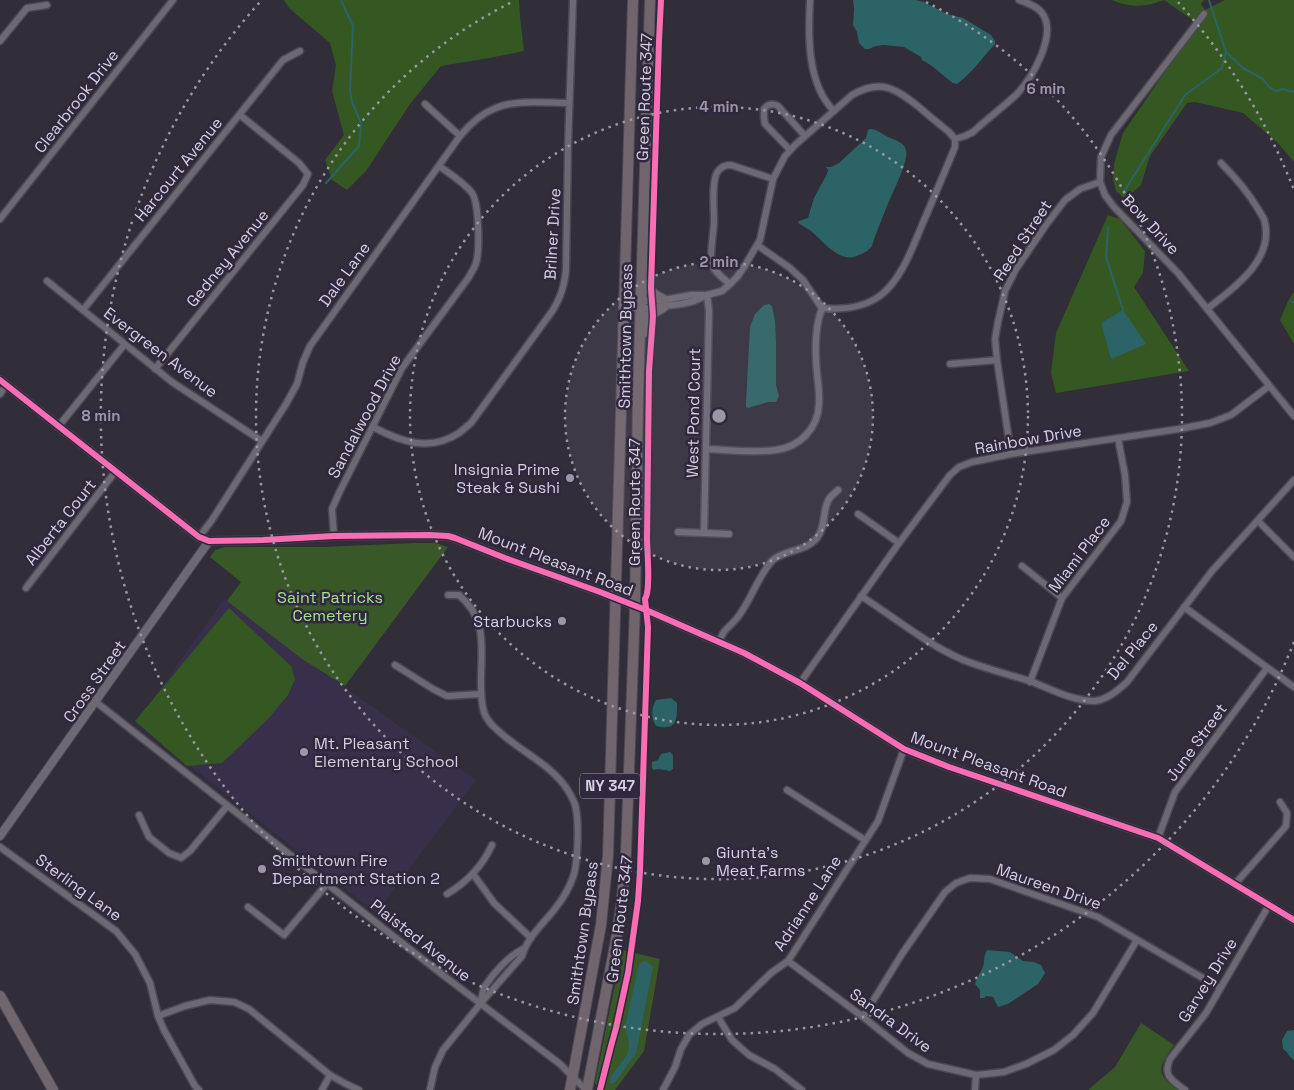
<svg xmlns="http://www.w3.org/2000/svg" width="1294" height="1090" font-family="'Space Grotesk',sans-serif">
<rect width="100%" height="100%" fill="#312d39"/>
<polygon fill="#38304a" points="224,599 306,661 336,681 476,780 376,913 136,723"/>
<g fill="#395827">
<polygon points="415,543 435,543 448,547 345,686 302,659 227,601 241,582 210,557 215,550 225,547 322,547"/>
<polygon points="622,950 660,959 644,1051 615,1090 600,1090 595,1083"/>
<path d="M1141,1023L1174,1045C1159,1067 1154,1073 1178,1090H1088L1115,1067Z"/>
</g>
<g fill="#355822">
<polygon points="284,0 519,0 520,17 524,51 489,58 441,66 410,104 366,171 347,190 332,180 325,160 344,135 332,91 336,65 330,43 289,8"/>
<path d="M1112,0H1204L1201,4L1205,10L1225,0H1294V162L1278,143L1243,113L1195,102L1187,103L1150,156L1141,185L1125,199L1116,191L1113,180L1114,164L1123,133L1162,76L1196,30L1197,23L1164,0C1147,7 1129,8 1112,0Z"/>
<polygon points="1108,215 1120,219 1145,251 1143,273 1134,287 1189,371 1056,393 1051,373 1056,333"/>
<polygon points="1294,292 1294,344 1280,320 1288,301"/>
<polygon points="229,608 291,666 295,679 288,695 268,719 222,763 187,766 135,721"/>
</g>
<g fill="#2b6366">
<path d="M853,0H915L924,2L947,14L963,18L991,35L995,41V44C982,58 972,73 957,84L953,83C943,76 933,65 922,60L921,57L904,47L884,45L876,46L869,49H865L859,43L857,32L853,25L854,9Z"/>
<path d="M870,129C877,129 882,134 888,137C895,140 904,142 906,150C909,161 892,194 887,206C882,219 876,232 872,246C868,251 864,253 859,255C841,265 824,242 811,231C807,228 802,226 798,223L799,221L808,218L814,198L827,174L828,170L826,167H831L839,163L866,138L868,130Z"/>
<polygon points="769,304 772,306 775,321 776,341 776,385 779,396 776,402 768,402 748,408 746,407 746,402 750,327 755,314 764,305"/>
<polygon points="1123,310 1146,344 1111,359 1101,323"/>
<path d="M671,698L677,703C677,720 677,731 656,726C651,718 651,708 656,700Z"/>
<polygon points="670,752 673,755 673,769 670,771 659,769 654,770 652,768 652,762 658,760 661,754"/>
<path d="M987,950L1010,952L1023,961L1034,962L1041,965L1045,973L1038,984L1008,1004L998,1007L993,997L986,996L984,998H980V990L975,984C977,977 980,973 983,967C985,961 983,957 987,950Z"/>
<path d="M646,961L653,967L636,1053L616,1081L612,1084L609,1082C612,1070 628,1060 629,1047C630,1040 626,1034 625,1027L639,964L642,962Z"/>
<path d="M1294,1030V1060C1289,1057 1288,1052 1283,1049L1282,1040L1287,1031Z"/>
</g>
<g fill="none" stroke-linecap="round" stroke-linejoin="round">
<g stroke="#2b6366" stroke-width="2">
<polyline points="1209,0 1226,52 1243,68 1263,79 1269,87 1276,91 1283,89 1294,92"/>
<polyline points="326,183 359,146 361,123 352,102 350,91 353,26 341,0"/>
<polyline points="1123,193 1185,95 1222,68 1226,52"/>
<polyline points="1108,227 1106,257 1123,310"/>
<polyline points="1292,302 1294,302"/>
</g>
<defs>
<g id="minor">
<path d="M810,0C808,36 807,84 834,111"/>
<polyline points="1204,14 1111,135 1101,157 1100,182 1105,195 1114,207 1178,273 1294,416"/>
<polyline points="0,41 27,8 47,5"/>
<polyline points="425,104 460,136"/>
<path d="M955,139L965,136L973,132C987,119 1003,107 1017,94C1032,78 1058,34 1042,13C1037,6 1027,3 1019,0"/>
<path d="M790,150L765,124L764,118V109C768,104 772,103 778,106L805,136"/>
<polyline points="0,219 173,0"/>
<polyline points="47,281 172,382 262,441"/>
<path d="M730,284C724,279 714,272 712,264C709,254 714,233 714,221C714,210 711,180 718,171C721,167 726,165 731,165L773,179"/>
<polyline points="624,302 664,300 692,295 703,295"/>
<path d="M624,308H647L681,304L694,301L707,295L722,291L730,284L737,277L744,267L760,240L773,179L785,156L795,145L852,95C881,78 896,89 919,107C929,116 939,124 949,132L955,139V147C945,171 935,195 925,218C914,243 903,278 881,295C864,308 843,310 822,308L803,280L790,268L757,245"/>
<path d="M1207,309C1234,288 1276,259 1264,219C1262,216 1260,212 1258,209C1248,192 1235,177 1221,163"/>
<polyline points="83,310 283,60 300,51"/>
<polyline points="950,364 997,360"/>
<polyline points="155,369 303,185 308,174 299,163 240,115"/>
<polyline points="0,394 6,385"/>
<polyline points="58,427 124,345"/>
<path d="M373,427C401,442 430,452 459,433C463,430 467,426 471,423L553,310C561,296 564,287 566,270L568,146L573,0"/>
<path d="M707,449C729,450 754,453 776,450C800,447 818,428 819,404C820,389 816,373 816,358C815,340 816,324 822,308"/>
<polyline points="1011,454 997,360 995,339 998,322 1005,291 1016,269 1046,225 1065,200 1080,189 1100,182"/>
<polyline points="858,514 899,543"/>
<polyline points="1258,521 1294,557"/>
<polyline points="678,532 729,534"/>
<polyline points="704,532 709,311 707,295"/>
<path d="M334,536L332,509L339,493L402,368L469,277C471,272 475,268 476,263C480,251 479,203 472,193C464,182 450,174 439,166"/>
<path d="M199,537L212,520L286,404L297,384L303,362L310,346L460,136C470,124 482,113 496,108C516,99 548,103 569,103"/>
<polyline points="1022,566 1062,598"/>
<polyline points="26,588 115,472"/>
<path d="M861,596C894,617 925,643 961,659C983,668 1007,674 1030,681C1051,689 1072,701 1095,701C1107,700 1118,690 1127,682L1212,571L1294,480"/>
<polyline points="1184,607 1294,687"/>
<path d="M719,642C724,628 729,628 737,618C750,603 759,573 773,560C786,549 806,552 817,538C826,527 822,513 828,501C829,497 835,493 838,490"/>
<polyline points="395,665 433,689 447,696 481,694"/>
<polyline points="1030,682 1062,598 1121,521 1127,502 1125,475 1118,438"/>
<polyline points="800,683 899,543 950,475 959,467 972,462 1011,454 1179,429 1210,423 1231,415 1269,386"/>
<polyline points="96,702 439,972 560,1064 586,1090"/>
<polyline points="787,790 865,840"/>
<polyline points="139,815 149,837 169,853 181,858 190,851 227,806"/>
<polyline points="1158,838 1175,792 1267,668"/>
<polyline points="0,847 116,931 135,954 150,983 158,1016 164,1030 195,1086 199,1090"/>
<polyline points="473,874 494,903 531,938"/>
<polyline points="1235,884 1286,826 1287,813 1280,802"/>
<path d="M447,894C467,882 482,867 492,845"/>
<polyline points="248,907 284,935 327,884"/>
<polyline points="788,961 863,1017 908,1053 928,1064 976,1075 1004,1072 1026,1064 1054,1050 1073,1035 1093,1013 1137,940"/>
<path d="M481,1002C482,997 482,991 485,986C494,972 509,956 523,949"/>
<polyline points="158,1016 185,1006 210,1000 234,1002 249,1009 330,1075 346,1084 359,1090"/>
<polyline points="718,1017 732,1040 749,1055 775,1069 802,1090"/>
<polyline points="863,1017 902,954 945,892 956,883 970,878 990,879 1098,917 1220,988"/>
<polyline points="322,1090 330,1075"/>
<path d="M430,1090L435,1067L443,1050L481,1003L522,956C527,938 543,924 554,910C562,900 569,889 573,877C578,864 579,823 576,809C575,801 571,796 567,789C552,766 524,753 503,735C496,729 487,722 484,712C481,703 481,692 481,682C481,648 488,620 459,595H448"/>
<polyline points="663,1090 675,1067 681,1049 689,1035 702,1024 735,1008 771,973 788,961 878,821 904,749"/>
<polyline points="975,1090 976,1075"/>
<path d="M1185,1090C1173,1081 1162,1076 1170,1059L1206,1013L1269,905"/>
</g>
<g id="tertiary">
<polyline points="0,380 199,537 209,541 263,540 334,536 429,535 448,536 455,538 505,558 600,592 646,610 744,653 800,683 904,749 949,767 1158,838 1294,920"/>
<polyline points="0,836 209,541"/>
</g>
<polyline id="primary" points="0,996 53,1090"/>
<g id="trunk">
<path d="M642,279C649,290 652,295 664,300"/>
<polyline points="644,332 650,315 663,307"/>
<polyline points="570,1090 601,925 608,856 633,0"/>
<polyline points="587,1090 616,940 622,899 626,853 635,606 638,397 650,0"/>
</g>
</defs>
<use href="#minor" stroke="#4b4852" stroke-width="9"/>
<use href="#tertiary" stroke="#4b4852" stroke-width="10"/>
<use href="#primary" stroke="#4b4852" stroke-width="12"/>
<use href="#trunk" stroke="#4b4852" stroke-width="12"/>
<use href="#minor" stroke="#6c6973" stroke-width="6"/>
<use href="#tertiary" stroke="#6c6973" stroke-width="8"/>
<use href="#primary" stroke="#70666e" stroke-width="10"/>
<use href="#trunk" stroke="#70656c" stroke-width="10"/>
<defs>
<g id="cycleway">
<polyline points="0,380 199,537 209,541 263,540 334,536 429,535 448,536 455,538 505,558 600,592 646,610 744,653 800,683 904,749 949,767 1158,838 1294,920"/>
<path d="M600,1090L611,1046L616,1028L628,973L638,901L640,871L648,627L645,599C651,590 647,551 647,538L649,371L653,316L651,288L659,41L661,0"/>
</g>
</defs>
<use href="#cycleway" stroke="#2f283e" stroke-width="9"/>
<use href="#cycleway" stroke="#f96db3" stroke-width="6"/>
</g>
<circle cx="719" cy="416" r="154" fill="#9b97a4" fill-opacity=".12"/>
<g fill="none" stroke="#9b97a4" stroke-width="2.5" stroke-dasharray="2.5 5">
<circle cx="719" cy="416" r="154"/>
<circle cx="719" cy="416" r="309"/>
<path d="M926 2A463 463 0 1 1 512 2"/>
<path d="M1294 642A618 618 0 1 1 260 2M1178 2A618 618 0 0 1 1294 190"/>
</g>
<g fill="#9b97a4" stroke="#2f283e" stroke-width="2">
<circle cx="570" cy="478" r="5"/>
<circle cx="562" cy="621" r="5"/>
<circle cx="304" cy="752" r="5"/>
<circle cx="706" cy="861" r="5"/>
<circle cx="262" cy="869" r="5"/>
</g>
<g text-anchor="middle" stroke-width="5" stroke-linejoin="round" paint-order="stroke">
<rect fill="#2f283e" stroke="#a29eae" stroke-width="1" x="580" y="773.5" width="60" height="25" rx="4"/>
<g font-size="15" font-weight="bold" fill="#d4d0de">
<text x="610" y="791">NY 347</text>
</g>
<g font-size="16" fill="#d4d0de" stroke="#2f283e">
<text transform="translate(644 97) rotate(-88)" y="6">Green Route 347</text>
<text transform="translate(76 101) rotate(-52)" y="6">Clearbrook Drive</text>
<text transform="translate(178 169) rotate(-51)" y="6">Harcourt Avenue</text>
<text transform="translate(1151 224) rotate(47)" y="6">Bow Drive</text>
<text transform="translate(552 234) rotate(-87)" y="6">Brilner Drive</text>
<text transform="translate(1022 240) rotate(-57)" y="6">Reed Street</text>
<text transform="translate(227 258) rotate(-51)" y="6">Gedney Avenue</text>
<text transform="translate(344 274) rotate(-54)" y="6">Dale Lane</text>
<text transform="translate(625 336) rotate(-89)" y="6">Smithtown Bypass</text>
<text transform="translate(161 352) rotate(37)" y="6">Evergreen Avenue</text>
<text transform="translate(693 413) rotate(-89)" y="6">West Pond Court</text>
<text transform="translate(364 416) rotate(-62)" y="6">Sandalwood Drive</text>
<text transform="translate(1028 439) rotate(-10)" y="6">Rainbow Drive</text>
<text transform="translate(634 502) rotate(-90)" y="6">Green Route 347</text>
<text transform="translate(60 522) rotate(-52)" y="6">Alberta Court</text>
<text transform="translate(1079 554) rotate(-53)" y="6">Miami Place</text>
<text transform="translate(556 561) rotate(21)" y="6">Mount Pleasant Road</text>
<text transform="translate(1132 650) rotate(-51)" y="6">Del Place</text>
<text transform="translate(94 681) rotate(-55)" y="6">Cross Street</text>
<text transform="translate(1196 742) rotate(-54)" y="6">June Street</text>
<text transform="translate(989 764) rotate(20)" y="6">Mount Pleasant Road</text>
<text transform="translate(1049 886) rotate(19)" y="6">Maureen Drive</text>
<text transform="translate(79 887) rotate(36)" y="6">Sterling Lane</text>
<text transform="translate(807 903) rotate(-57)" y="6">Adrianne Lane</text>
<text transform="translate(619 919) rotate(-83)" y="6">Green Route 347</text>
<text transform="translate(582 933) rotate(-82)" y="6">Smithtown Bypass</text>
<text transform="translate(421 940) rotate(38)" y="6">Plaisted Avenue</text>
<text transform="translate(1207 980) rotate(-58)" y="6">Garvey Drive</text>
<text transform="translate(891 1020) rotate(36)" y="6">Sandra Drive</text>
</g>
<g font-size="16" fill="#d4d0de" stroke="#2f283e" text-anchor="start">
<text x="560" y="475" text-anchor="end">Insignia Prime<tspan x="560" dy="18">Steak &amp; Sushi</tspan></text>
<text x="552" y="627" text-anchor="end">Starbucks</text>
<text x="314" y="749">Mt. Pleasant<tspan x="314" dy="18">Elementary School</tspan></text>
<text x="716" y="858">Giunta's<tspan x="716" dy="18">Meat Farms</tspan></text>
<text x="272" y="866">Smithtown Fire<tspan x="272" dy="18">Department Station 2</tspan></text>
</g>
<g font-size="16" fill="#a5e186" stroke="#2f283e">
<text x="330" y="603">Saint Patricks<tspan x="330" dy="18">Cemetery</tspan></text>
</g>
</g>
<circle cx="719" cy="416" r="8" fill="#9b97a4" stroke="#2f283e" stroke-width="2.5"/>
<g font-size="15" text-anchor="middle" font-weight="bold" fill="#9b97a4" stroke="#2f283e" stroke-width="5" stroke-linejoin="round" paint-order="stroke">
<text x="1046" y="94">6 min</text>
<text x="719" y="112">4 min</text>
<text x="719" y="267">2 min</text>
<text x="101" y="421">8 min</text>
</g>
</svg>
